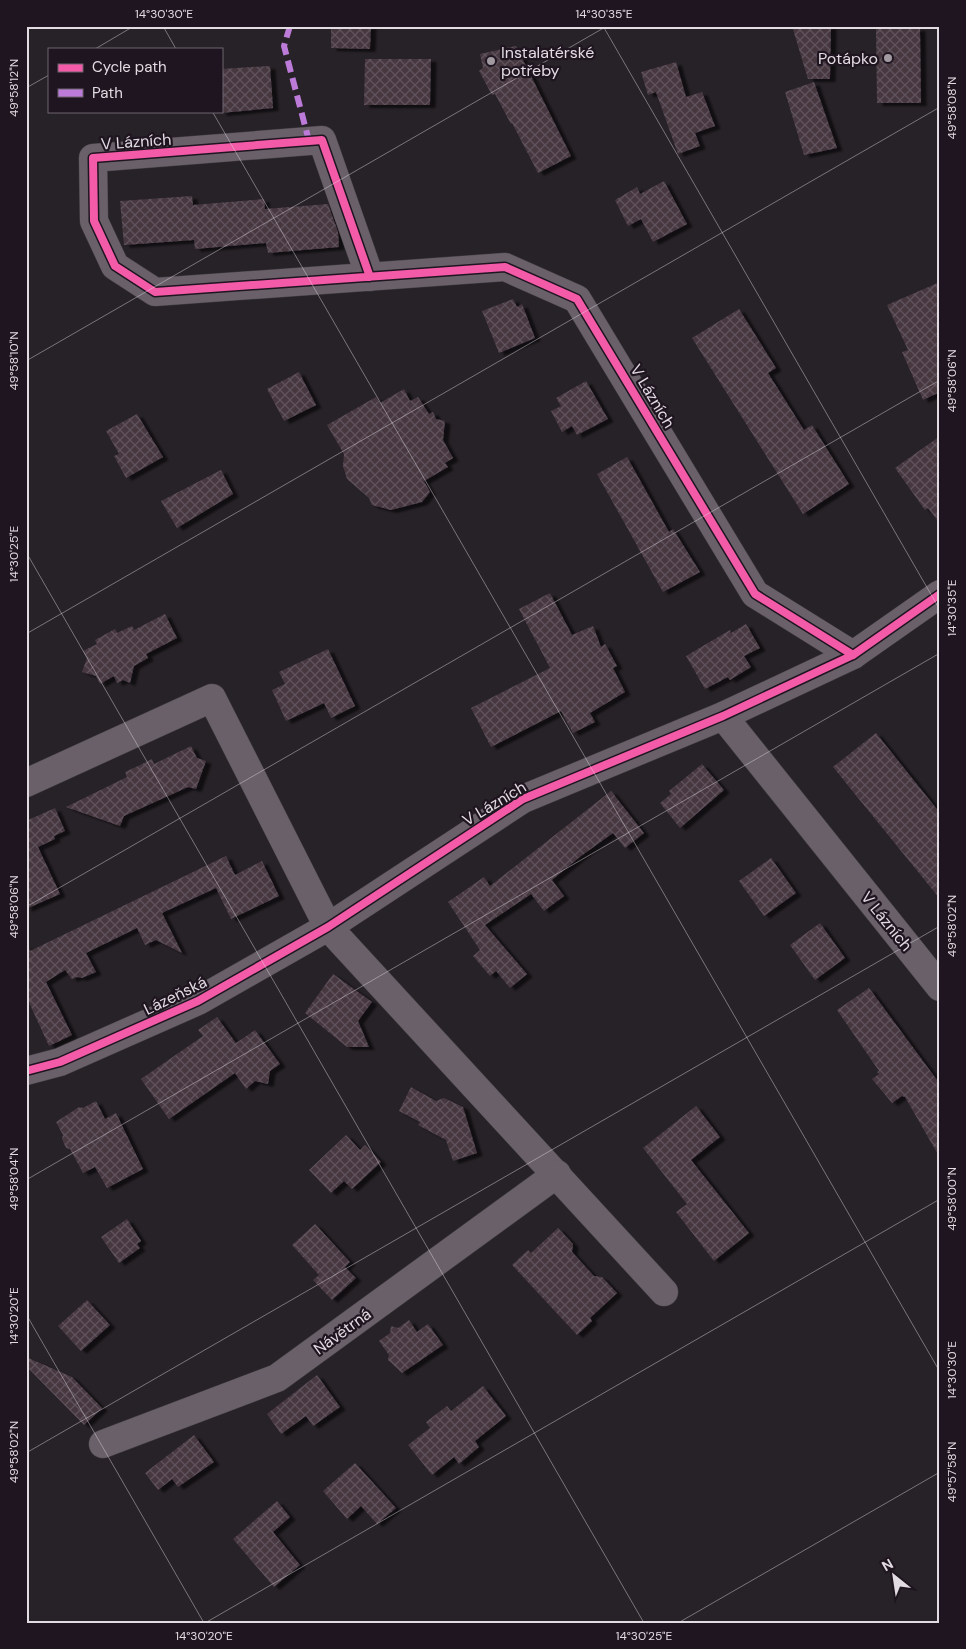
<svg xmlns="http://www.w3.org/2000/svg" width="966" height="1649" font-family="'DM Sans',sans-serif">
<defs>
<pattern id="building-cross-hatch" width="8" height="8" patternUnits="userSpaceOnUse" patternTransform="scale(1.25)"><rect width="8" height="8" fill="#463741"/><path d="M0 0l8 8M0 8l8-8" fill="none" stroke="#60535c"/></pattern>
<filter id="shadow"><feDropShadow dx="5.5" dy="3" stdDeviation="1" flood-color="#0009"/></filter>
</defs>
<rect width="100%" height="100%" fill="#272227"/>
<g fill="url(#building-cross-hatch)" filter="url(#shadow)">
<polygon points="331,26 371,26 370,49 331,48"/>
<polygon points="792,26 831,26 830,79 808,79"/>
<polygon points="920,28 921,103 877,103 876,29"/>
<polygon points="516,46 571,156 538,173 512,123 511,124 495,94 492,95 479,71 483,68 480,54"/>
<polygon points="365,59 431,59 430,105 364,105"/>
<polygon points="676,62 686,97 702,92 715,126 695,133 700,146 678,154 656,92 648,95 641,72"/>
<polygon points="270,66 273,108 221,113 221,69"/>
<polygon points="814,82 837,148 804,155 785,92"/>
<polygon points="664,181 687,224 653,242 641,219 628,226 615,200 637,187 640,194"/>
<polygon points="192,196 193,205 264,199 265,209 328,204 338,232 339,247 268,253 266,243 195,249 194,240 124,245 120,201"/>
<polygon points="940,282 940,392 923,400 902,352 908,350 887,305"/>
<polygon points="513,299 517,307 522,304 535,338 499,353 482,311"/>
<polygon points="739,309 776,368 768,373 804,430 812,425 849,484 803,514 692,338"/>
<polygon points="299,372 316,405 284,421 267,389"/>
<polygon points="586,381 608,419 577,435 572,426 562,432 551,411 561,406 556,398"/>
<polygon points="404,389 410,401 418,397 429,414 433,412 436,419 445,421 443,440 453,458 445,463 448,467 424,481 430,492 422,502 391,510 372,505 369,498 347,479 343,466 344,454 327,425 376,397 380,403"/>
<polygon points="137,414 163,457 126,478 114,456 119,454 106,431"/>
<polygon points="940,436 940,524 928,508 925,510 895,468"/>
<polygon points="627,457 669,532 673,529 700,572 663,592 597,474"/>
<polygon points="221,470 233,494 177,528 161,501"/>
<polygon points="550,593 572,635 593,626 601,647 605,644 617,666 613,668 625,692 590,713 595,722 573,733 561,711 491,747 471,708 550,668 519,609"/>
<polygon points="165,614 177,638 146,654 148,658 134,666 130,683 123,680 117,683 114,676 100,684 96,676 82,672 87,658 83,651 97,644 95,640 115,629 117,633 132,626 134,630"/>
<polygon points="746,624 760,648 744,656 751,667 730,680 728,677 705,689 686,656 730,630 731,633"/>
<polygon points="328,649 355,706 331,718 324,703 286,721 272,690 285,684 279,672"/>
<polygon points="876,733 940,813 940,899 833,767"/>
<polygon points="191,746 197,758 206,761 196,789 188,787 124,816 120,826 66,807 127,777 125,772 138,766 152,759 154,764"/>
<polygon points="702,764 724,790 680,828 660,803 671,794 669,791"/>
<polygon points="611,791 644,833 625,848 613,833 581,856 552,880 564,896 544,911 531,894 485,925 527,974 510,988 496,971 490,976 473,956 480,950 448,902 484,877 490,886"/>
<polygon points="55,808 65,831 54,836 55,839 38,847 60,894 26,909 26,821"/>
<polygon points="226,856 235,875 262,861 279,896 231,919 216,888 162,913 182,953 156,940 145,945 137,928 86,953 96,972 82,978 77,977 72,979 65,970 46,982 72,1035 49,1046 26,996 26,944 30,951"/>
<polygon points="771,858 796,893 764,916 739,881"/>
<polygon points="820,923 845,958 815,980 790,945"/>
<polygon points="333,974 372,1002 358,1021 369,1047 347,1047 305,1013"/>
<polygon points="869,988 940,1084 940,1158 905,1097 902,1096 892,1103 872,1079 879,1074 877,1072 879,1071 837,1010"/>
<polygon points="217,1017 236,1043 255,1030 280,1064 270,1071 268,1084 255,1081 246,1089 235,1073 169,1119 141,1079 203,1036 198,1030"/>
<polygon points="411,1087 436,1101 444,1098 463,1107 477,1153 453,1161 446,1140 418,1125 420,1122 399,1111"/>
<polygon points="96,1101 105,1119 116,1113 143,1169 107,1188 95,1167 83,1173 70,1149 66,1148 62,1139 63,1135 56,1122 79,1107 83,1108"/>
<polygon points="696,1106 720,1137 691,1160 749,1233 714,1261 676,1212 687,1204 643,1148"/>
<polygon points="346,1135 360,1150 365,1145 381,1162 352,1189 344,1181 331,1193 309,1170"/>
<polygon points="127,1219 141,1241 137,1244 140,1248 119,1263 101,1237"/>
<polygon points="315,1224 350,1262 345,1267 356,1278 332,1300 313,1280 319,1275 292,1245"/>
<polygon points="558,1228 573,1244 572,1252 594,1276 602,1277 617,1293 590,1318 592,1321 577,1335 512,1265 528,1250 531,1253"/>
<polygon points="87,1300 110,1325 81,1351 58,1326"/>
<polygon points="409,1320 417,1332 428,1324 443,1345 402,1373 388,1360 389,1355 379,1341 390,1333 391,1326 398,1328"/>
<polygon points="26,1357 72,1377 102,1408 84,1425 26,1366"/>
<polygon points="317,1375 340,1407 313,1426 306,1416 281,1434 267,1414"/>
<polygon points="483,1386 506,1416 475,1441 479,1447 459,1464 454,1457 432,1475 408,1445 430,1428 426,1422 447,1406 451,1411"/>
<polygon points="194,1435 214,1462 178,1487 172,1479 158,1490 145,1473"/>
<polygon points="355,1463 396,1508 377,1524 361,1506 347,1519 323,1491"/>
<polygon points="277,1501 290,1517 273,1532 300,1565 274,1587 233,1539"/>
</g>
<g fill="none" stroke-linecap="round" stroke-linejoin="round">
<defs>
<g id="minor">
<polyline points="370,277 322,140 93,158 94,221 115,266 155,292 505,267 577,299 755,594 853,655"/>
<polyline points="723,716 940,987"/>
<polyline points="26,783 212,698 328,927 664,1292"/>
<polyline points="26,1071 60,1062 198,1001 328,927 523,799 723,716 853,655 940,594"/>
<polyline points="103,1444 277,1378 557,1174"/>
</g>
</defs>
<use href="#minor" stroke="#403d40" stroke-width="29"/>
<use href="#minor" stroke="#696069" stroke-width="28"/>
<polyline stroke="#bd7bd9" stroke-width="6" stroke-dasharray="12 6" stroke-linecap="butt" points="290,26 284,46 309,141"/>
<defs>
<g id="cycleway">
<polyline points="370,277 322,140 93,158 94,221 115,266 155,292 505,267 577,299 755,594 853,655"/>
<polyline points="26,1071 60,1062 198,1001 328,927 523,799 723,716 853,655 940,594"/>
</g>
</defs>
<use href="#cycleway" stroke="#1f1520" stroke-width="11"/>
<use href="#cycleway" stroke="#f35aa7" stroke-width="8"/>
</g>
<path fill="none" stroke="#e2dbe2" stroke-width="1" stroke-opacity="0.45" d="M163,26L176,49M603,26L940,610M95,49L134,26M26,88L49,75M212,111L940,1372M26,361L607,26M26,552L644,1623M26,634L940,107M26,907L940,380M26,1180L940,653M26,1314L204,1623M26,1453L940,926M205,1623L940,1199M678,1623L940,1472"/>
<g fill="#a19aa1" stroke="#1f1520" stroke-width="2">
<circle cx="888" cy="58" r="5"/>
<circle cx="491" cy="61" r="5"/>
</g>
<g text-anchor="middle" stroke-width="4.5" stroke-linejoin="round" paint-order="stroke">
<g font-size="16" fill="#e2dbe2" stroke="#1f1520" text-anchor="start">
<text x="501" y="58">Instalatérské<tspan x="501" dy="18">potřeby</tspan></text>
<text x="878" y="64" text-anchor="end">Potápko</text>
</g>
<g font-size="16" fill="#e2dbe2" stroke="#1f1520">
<text transform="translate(136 141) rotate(-4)" y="6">V Lázních</text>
<text transform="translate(653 396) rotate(59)" y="6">V Lázních</text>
<text transform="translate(494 803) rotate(-31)" y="6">V Lázních</text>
<text transform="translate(887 921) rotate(51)" y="6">V Lázních</text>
<text transform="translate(175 995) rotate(-26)" y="6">Lázeňská</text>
<text transform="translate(342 1331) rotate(-36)" y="6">Návětrná</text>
</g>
</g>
<rect width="966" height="1649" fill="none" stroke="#1f1520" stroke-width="55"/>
<rect x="48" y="48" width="175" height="65" fill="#1f1520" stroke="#6d646e"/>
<rect x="58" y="64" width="25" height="8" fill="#f35aa7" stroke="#6d646e"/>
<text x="92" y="72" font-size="15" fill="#e2dbe2">Cycle path</text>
<rect x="58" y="89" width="25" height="8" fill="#bd7bd9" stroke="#6d646e"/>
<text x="92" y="98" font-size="15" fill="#e2dbe2">Path</text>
<g transform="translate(894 1576) rotate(330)" stroke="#1f1520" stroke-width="4" paint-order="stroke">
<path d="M0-4L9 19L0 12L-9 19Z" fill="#e2dbe2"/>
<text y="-8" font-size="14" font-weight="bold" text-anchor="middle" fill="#e2dbe2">N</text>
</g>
<rect x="28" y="28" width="910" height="1594" fill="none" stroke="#e2dbe2" stroke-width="2"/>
<g font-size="12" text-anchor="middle" fill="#e2dbe2">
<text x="164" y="18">14°30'30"E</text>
<text x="604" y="18">14°30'35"E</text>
<text transform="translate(14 88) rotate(-90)" y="4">49°58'12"N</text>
<text transform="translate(952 108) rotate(-90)" y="4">49°58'08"N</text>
<text transform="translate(14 361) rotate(-90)" y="4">49°58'10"N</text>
<text transform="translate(952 381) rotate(-90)" y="4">49°58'06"N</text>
<text transform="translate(14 554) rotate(-90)" y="4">14°30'25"E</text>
<text transform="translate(952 608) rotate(-90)" y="4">14°30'35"E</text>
<text transform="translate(14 907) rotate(-90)" y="4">49°58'06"N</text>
<text transform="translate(952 926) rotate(-90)" y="4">49°58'02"N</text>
<text transform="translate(14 1179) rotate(-90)" y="4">49°58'04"N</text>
<text transform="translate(952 1199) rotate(-90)" y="4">49°58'00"N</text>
<text transform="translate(14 1316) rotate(-90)" y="4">14°30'20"E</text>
<text transform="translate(952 1370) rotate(-90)" y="4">14°30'30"E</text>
<text transform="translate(14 1452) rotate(-90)" y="4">49°58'02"N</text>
<text transform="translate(952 1472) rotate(-90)" y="4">49°57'58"N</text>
<text x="204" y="1640">14°30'20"E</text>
<text x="644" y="1640">14°30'25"E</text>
</g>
</svg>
